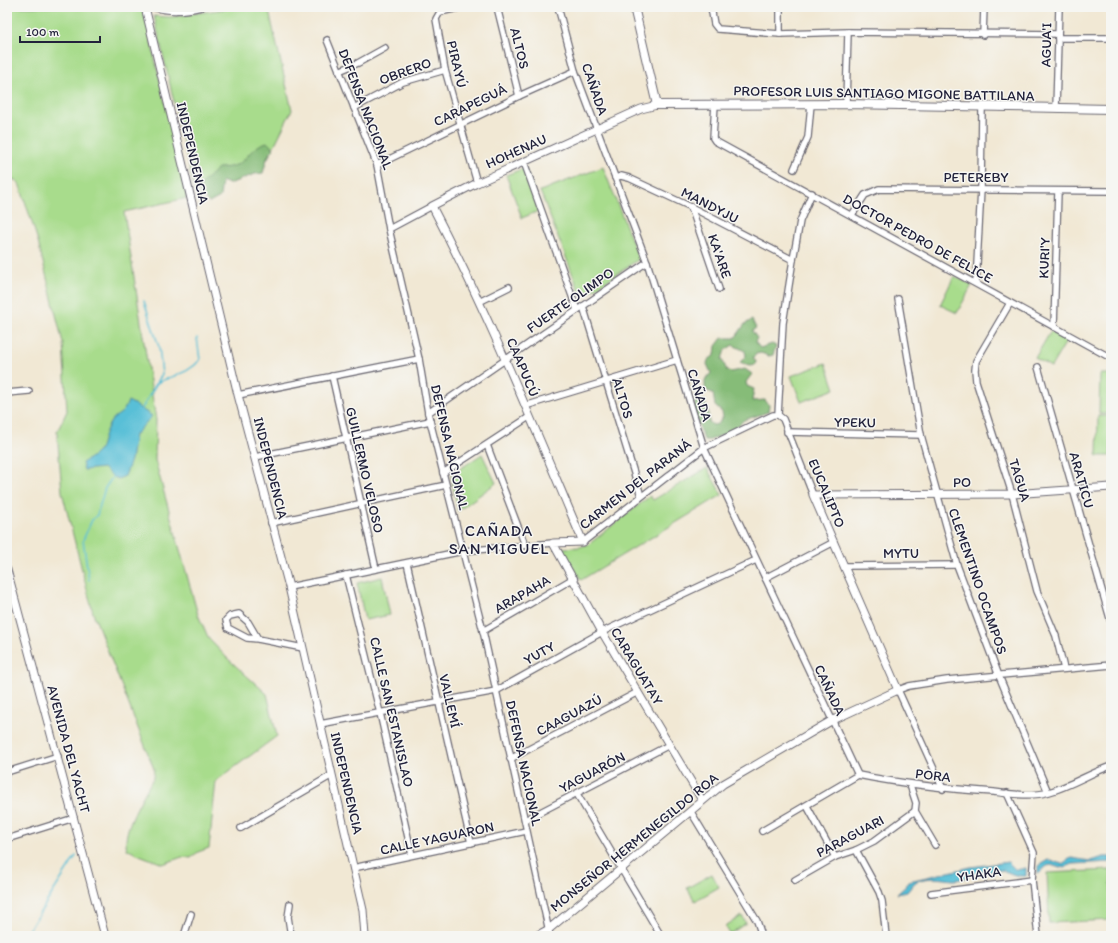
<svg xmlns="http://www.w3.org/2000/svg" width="1118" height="943" font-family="Itim,sans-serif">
<rect width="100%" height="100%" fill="#f6f6f2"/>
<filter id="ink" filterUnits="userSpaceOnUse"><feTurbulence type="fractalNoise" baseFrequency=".025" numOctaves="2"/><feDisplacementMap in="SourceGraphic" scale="8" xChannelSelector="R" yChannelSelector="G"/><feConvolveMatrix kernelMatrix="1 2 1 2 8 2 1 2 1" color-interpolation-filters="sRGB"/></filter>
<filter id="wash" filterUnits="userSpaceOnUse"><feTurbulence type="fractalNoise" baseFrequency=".012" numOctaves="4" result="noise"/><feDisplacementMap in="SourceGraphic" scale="16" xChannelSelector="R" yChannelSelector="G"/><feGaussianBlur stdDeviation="0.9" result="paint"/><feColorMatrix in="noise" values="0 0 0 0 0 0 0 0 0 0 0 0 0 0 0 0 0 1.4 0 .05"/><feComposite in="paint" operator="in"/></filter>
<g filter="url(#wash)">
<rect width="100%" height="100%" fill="#f1e8d4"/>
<g fill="#a8dc8c" stroke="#657f64">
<path d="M7,7H143L187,198L124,212L156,420L155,460L198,615L209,639L227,658L267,694L277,736L216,781L209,848L198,852L191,858L182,857L163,864C151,859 137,855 127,849C121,830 144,796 153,778L154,769L93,613L62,492L57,432L67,411L63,343L37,238L19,183L16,180H7Z"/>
<polygon points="238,7 268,7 292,110 267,160 216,182 194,188 154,16 171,17"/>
<polygon points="603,167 639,259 582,298 540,191"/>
<polygon points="525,168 541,210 522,218 506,175"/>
<polygon points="954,276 972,285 957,313 940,305"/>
<polygon points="1051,331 1067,340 1051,367 1035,358"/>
<polygon points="826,363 835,389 801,402 791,376"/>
<polygon points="1100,374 1111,374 1111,414 1099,414"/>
<polygon points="1098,416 1111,416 1111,456 1097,456"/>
<polygon points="482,454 496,483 458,511 451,475"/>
<polygon points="707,468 722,495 581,580 562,548 580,547 589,544 650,496 653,500"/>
<polygon points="382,577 390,615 365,620 357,583"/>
<polygon points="1111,870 1111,920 1049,923 1047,873"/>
<polygon points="712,874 719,887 695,901 687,888"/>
<polygon points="742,916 746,923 730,934 725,926"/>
</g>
<g fill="#86bc78" stroke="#546f5a">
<path d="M267,142L274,149L268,155L263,173L255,174L229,184L222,181L220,197L209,203L199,193L201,184L218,168C251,168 242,150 267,142Z"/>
<polygon points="752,320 756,328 752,331 757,338 755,342 760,348 772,344 776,346 773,355 769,356 761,353 756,354 753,358 756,361 755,365 750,366 740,362 746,356 745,351 733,345 725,350 722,359 727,371 731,372 745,369 752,374 746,382 747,386 754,389 752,401 765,400 769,405 768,412 744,420 732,431 710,440 704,440 693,409 696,400 704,401 708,409 709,422 713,425 718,424 723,417 722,412 715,406 713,393 705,390 705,380 711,373 707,364 708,360 715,355 716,346 722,338 735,338 745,324"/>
</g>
<g fill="#59bfd7" stroke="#3e7089">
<path d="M128,401L134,404L152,416L135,435L131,460L125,476L118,479C111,476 109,473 103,468L84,470L82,463C110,447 97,445 110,423C117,412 123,417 128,401Z"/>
<polygon points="1104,857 1111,857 1111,862 1073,864 1060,868 1051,865 1047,866 1038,874 1038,866 1048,860 1062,864 1071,858 1090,861"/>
<path d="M1008,862L1016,870L1026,868V876C1013,877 1010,871 999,870C982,868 966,880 954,880C942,879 929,876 917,881C913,883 910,889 907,892L897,894L906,886L909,881L971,867Z"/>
</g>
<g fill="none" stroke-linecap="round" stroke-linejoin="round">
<g stroke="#59bfd7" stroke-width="1.5">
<path d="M157,383C173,375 188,374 200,360L197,338"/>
<polyline points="141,410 162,374 159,347 144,301"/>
<polyline points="89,580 83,540 92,520 97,515 105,488 114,475"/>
<polyline points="25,936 76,856"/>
</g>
</g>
</g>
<g filter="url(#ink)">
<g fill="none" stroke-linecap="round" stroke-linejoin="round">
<defs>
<g id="minor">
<path d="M152,7C170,12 184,11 201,7"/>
<polyline points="463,7 440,12 436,19 445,70 477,183"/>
<polyline points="497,7 519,96"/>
<polyline points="558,7 575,71 647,262 704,448 858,775"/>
<polyline points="711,7 714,24 718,29 780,34 848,32 1058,34"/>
<polyline points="780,34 780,7"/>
<polyline points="983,35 984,7"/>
<polyline points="1058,38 1111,38"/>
<polyline points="327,40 377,165 389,229 419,359 428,413 483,631 550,936"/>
<polyline points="339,71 358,63 385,48"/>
<polyline points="715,104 713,138 715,141 1111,358"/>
<polyline points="846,104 848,32"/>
<polyline points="354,108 403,82 445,70"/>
<polyline points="1056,108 1059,7"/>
<polyline points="524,162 577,310"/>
<polyline points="377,165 519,96 575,71"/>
<polyline points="794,169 808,137 811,104"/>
<polyline points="615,178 621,176 629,178 691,207 793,260"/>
<polyline points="812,193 800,221 793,260 783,323 778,415 783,419 813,495"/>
<polyline points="691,207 719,289"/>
<polyline points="852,215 865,195 879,189 1111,191"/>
<polyline points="389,229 432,206"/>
<polyline points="976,283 981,189 982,107"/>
<polyline points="898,299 921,435 957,565 999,676 1048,792"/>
<polyline points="479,302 509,287"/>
<polyline points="1010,303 976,361 975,370 976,381 1012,494 1037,591 1056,636 1064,669"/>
<polyline points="583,306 641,496"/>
<polyline points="1054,327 1058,191"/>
<polyline points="1038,367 1111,622"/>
<polyline points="332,376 376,569"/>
<polyline points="7,393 29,391"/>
<polyline points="238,395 419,359"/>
<polyline points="525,406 677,360"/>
<polyline points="428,413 647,262"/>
<polyline points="787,432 921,435"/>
<polyline points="487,445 525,545"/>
<polyline points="255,457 430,421"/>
<polyline points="443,473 529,417"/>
<polyline points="271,523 446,485"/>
<polyline points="583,542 704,448 773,415 778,415"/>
<polyline points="407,563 471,843"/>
<polyline points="845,566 957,565"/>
<polyline points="346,575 380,713 412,855"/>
<polyline points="765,578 834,542"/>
<polyline points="289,587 463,551 553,543"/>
<polyline points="483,631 574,578"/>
<polyline points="258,639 248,622 239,614 230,616 226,620 228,628 247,638 258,639 303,648"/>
<polyline points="320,724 496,691 602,632 756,560"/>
<polyline points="510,759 638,692"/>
<polyline points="7,772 58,756"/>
<polyline points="910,785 916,803 915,811 935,845"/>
<polyline points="943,789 898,690 909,686 947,680 1111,665"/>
<polyline points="1007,793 1034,853 1032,880 1038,936"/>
<polyline points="577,794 661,936"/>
<polyline points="807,806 835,857"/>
<polyline points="691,812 757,921 762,936"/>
<polyline points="525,820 669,745"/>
<polyline points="241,828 332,775"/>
<path d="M762,831L858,775C903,784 948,789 994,792C1011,794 1032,797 1049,792C1071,786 1090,773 1111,766"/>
<polyline points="7,839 74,818"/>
<polyline points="856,850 879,892 882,901 886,936"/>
<polyline points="353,868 526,831"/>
<polyline points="795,880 835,857 856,850 874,841 915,811"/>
<polyline points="931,893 1032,880"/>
<polyline points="290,904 288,917 291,936"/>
<polyline points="184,936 191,914"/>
<polyline points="1103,936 1111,936"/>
</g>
<g id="tertiary">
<polyline points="145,7 238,395 289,587 363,910 365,936"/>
<path d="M657,105L641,109L477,183L432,206C489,315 535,429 583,542L553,543L602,632L702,800"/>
<polyline points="7,570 105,936"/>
<polyline points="536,936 549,929 723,784 831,721 898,690 813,495 1012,494 1111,487"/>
</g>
<polyline id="secondary" points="634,7 657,105 846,104 1111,109"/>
</defs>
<use href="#minor" stroke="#6a6771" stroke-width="8"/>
<use href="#tertiary" stroke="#6a6771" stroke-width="9"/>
<use href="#secondary" stroke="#6a6771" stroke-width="10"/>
<use href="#minor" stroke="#fff" stroke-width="5.5"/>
<use href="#tertiary" stroke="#fff" stroke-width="7"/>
<use href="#secondary" stroke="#fff" stroke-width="8"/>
</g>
</g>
<g text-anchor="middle" stroke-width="3" stroke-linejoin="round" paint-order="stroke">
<g font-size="14" fill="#22223b" stroke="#f6f6f2">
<text transform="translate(1046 45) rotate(-89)" y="5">AGUA'I</text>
<text transform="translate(520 48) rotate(76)" y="5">ALTOS</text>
<text transform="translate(457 64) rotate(77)" y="5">PIRAYÚ</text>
<text transform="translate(405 71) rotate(-20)" y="5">OBRERO</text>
<text transform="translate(595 89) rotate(71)" y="5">CAÑADA</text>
<text transform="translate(884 93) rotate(1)" y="5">PROFESOR LUIS SANTIAGO MIGONE BATTILANA</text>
<text transform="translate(470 105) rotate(-26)" y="5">CARAPEGUÁ</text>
<text transform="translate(366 109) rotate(69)" y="5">DEFENSA NACIONAL</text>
<text transform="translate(516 151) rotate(-24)" y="5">HOHENAU</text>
<text transform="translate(193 153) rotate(77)" y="5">INDEPENDENCIA</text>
<text x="976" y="182">PETEREBY</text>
<text transform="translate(710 205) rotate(27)" y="5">MANDYJU</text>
<text transform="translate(918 238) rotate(29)" y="5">DOCTOR PEDRO DE FELICE</text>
<text transform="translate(720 256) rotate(71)" y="5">KA'ARE</text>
<text transform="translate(1044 258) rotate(-88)" y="5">KURI'Y</text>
<text transform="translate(570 300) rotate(-35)" y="5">FUERTE OLIMPO</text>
<text transform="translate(523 367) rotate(67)" y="5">CAAPUCÚ</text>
<text transform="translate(700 395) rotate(73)" y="5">CAÑADA</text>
<text transform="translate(623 398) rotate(73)" y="5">ALTOS</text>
<text transform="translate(855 422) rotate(1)" y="5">YPEKU</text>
<text transform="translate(450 447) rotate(77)" y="5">DEFENSA NACIONAL</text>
<text transform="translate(271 468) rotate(76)" y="5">INDEPENDENCIA</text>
<text transform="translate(365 470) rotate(77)" y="5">GUILLERMO VELOSO</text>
<text transform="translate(1020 480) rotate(73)" y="5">TAGUA</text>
<text transform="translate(1082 480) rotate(74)" y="5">ARATICU</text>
<text transform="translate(962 482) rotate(-1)" y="5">PO</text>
<text transform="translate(635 484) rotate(-38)" y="5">CARMEN DEL PARANÁ</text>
<text transform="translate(827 493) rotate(67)" y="5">EUCALIPTO</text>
<text x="901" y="558">MYTU</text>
<text transform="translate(978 581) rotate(71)" y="5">CLEMENTINO OCAMPOS</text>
<text transform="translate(522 594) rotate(-30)" y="5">ARAPAHA</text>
<text transform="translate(539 653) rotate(-29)" y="5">YUTY</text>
<text transform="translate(637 666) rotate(59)" y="5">CARAGUATAY</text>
<text transform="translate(830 690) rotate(65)" y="5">CAÑADA</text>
<text transform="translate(450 701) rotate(77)" y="5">VALLEMÍ</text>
<text transform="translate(392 712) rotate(77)" y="5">CALLE SAN ESTANISLAO</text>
<text transform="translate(569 715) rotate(-28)" y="5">CAAGUAZÚ</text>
<text transform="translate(69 749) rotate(75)" y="5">AVENIDA DEL YACHT</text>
<text transform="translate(524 763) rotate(78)" y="5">DEFENSA NACIONAL</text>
<text transform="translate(592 772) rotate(-28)" y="5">YAGUARÓN</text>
<text transform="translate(933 775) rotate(6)" y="5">PORA</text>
<text transform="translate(347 783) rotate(77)" y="5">INDEPENDENCIA</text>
<text transform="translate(850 836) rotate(-28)" y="5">PARAGUARI</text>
<text transform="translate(437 838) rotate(-12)" y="5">CALLE YAGUARON</text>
<text transform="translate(634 842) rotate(-39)" y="5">MONSEÑOR HERMENEGILDO ROA</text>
<text transform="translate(979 874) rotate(-8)" y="5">YHAKA</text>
</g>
<g font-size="16" letter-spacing="1" fill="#22223b" stroke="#f6f6f2">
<text x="499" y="536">CAÑADA<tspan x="499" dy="18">SAN MIGUEL</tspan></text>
</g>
</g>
<rect width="1118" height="943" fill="none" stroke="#f6f6f2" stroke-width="24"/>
<path d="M20 36v6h80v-6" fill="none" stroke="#22223b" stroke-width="2"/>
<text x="26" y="36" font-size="12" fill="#22223b" stroke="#f6f6f2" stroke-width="3" paint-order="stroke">100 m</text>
</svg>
